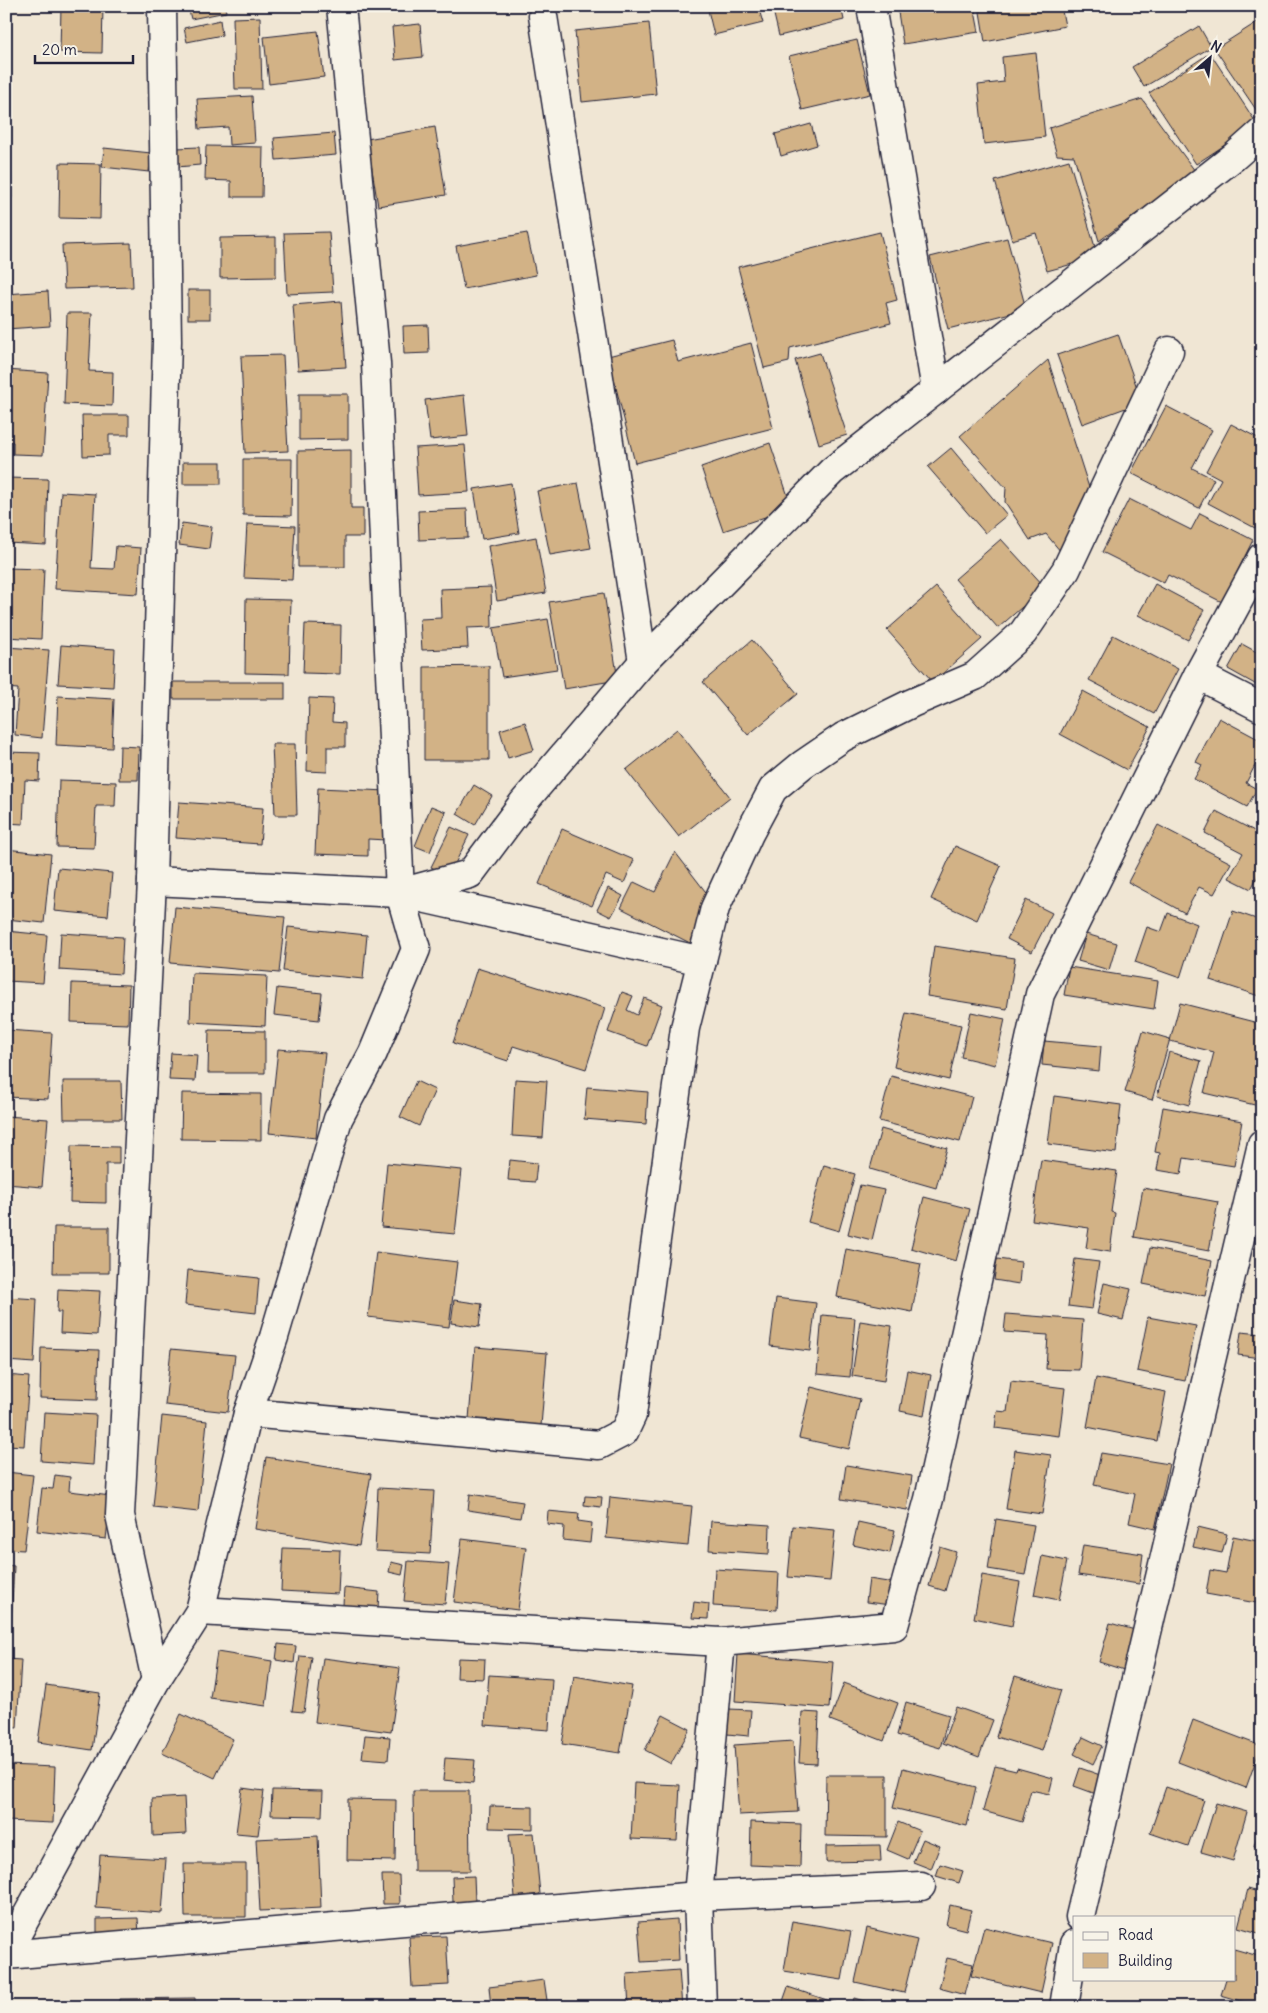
<svg xmlns="http://www.w3.org/2000/svg" width="1268" height="2013" font-family="Delius,sans-serif">
<rect width="100%" height="100%" fill="#f0e6d4"/>
<filter id="ink" filterUnits="userSpaceOnUse"><feTurbulence type="fractalNoise" baseFrequency=".02" numOctaves="2"/><feDisplacementMap in="SourceGraphic" scale="10" xChannelSelector="R" yChannelSelector="G"/><feConvolveMatrix kernelMatrix="1 2 1 2 8 2 1 2 1" color-interpolation-filters="sRGB"/></filter>
<g filter="url(#ink)">
<g fill="#d2b286" stroke="#22223b">
<polygon points="61,6 103,6 102,53 60,52"/>
<polygon points="225,6 226,12 191,19 188,7"/>
<polygon points="707,6 758,6 763,23 714,35"/>
<polygon points="772,6 841,6 844,20 779,36"/>
<polygon points="897,6 974,6 979,32 903,44"/>
<polygon points="979,6 1061,6 1065,26 985,42"/>
<polygon points="260,17 262,89 235,89 233,18"/>
<polygon points="1262,19 1262,112 1259,114 1215,49"/>
<polygon points="220,20 222,35 187,42 184,28"/>
<polygon points="649,23 656,94 582,102 575,31"/>
<polygon points="420,24 423,57 395,60 392,27"/>
<polygon points="1199,26 1211,47 1144,87 1132,67"/>
<polygon points="318,31 324,77 269,84 264,37"/>
<polygon points="857,40 870,94 802,110 789,56"/>
<polygon points="1036,53 1045,137 984,144 978,85 1004,82 1002,57"/>
<polygon points="1210,53 1257,124 1196,164 1149,93"/>
<polygon points="252,96 255,143 229,145 228,127 199,129 197,99"/>
<polygon points="1142,99 1195,171 1099,241 1074,156 1057,155 1049,128"/>
<polygon points="811,124 817,145 781,156 775,134"/>
<polygon points="435,127 446,195 378,206 367,139"/>
<polygon points="334,133 336,155 276,160 274,138"/>
<polygon points="6,146 11,146 12,198 6,198"/>
<polygon points="206,146 263,147 262,197 231,197 231,181 205,180"/>
<polygon points="199,147 200,165 177,167 177,148"/>
<polygon points="104,148 151,153 149,172 102,167"/>
<polygon points="1069,160 1098,257 1047,271 1036,233 1012,240 995,181"/>
<polygon points="60,163 101,164 100,219 59,218"/>
<polygon points="329,232 333,292 287,294 284,233"/>
<polygon points="880,232 897,300 886,303 891,323 790,348 789,362 764,368 738,267"/>
<polygon points="527,233 536,275 464,289 456,246"/>
<polygon points="276,237 276,277 220,278 220,238"/>
<polygon points="1007,238 1026,309 948,329 930,257"/>
<polygon points="131,243 133,287 64,289 62,245"/>
<rect x="188" y="290" width="22" height="29"/>
<polygon points="48,291 50,326 6,329 6,294"/>
<polygon points="341,301 346,367 298,370 293,305"/>
<polygon points="67,313 92,313 89,371 113,372 112,406 64,404"/>
<polygon points="428,325 429,353 404,354 403,326"/>
<polygon points="1118,334 1142,402 1082,424 1057,355"/>
<polygon points="672,340 678,362 751,343 773,428 635,463 608,356"/>
<polygon points="820,353 847,435 819,444 795,360"/>
<polygon points="283,355 288,451 245,453 241,356"/>
<polygon points="1048,360 1092,497 1061,552 1046,534 1030,540 1005,502 1006,488 960,436"/>
<polygon points="6,370 48,373 43,455 13,454 13,442 6,441"/>
<polygon points="299,394 348,394 348,439 299,440"/>
<polygon points="464,395 468,436 430,440 425,400"/>
<polygon points="1166,406 1212,430 1192,468 1214,479 1199,508 1131,473"/>
<polygon points="82,415 129,415 129,435 109,435 109,455 83,456"/>
<polygon points="1231,424 1262,440 1262,515 1255,528 1208,503 1221,479 1206,471"/>
<polygon points="770,443 792,508 723,531 701,467"/>
<polygon points="465,445 469,492 418,495 415,448"/>
<polygon points="951,448 1007,515 985,533 928,467"/>
<polygon points="351,450 351,508 363,508 363,537 345,537 345,567 298,567 298,451"/>
<polygon points="243,459 292,459 291,516 243,515"/>
<rect x="183" y="462" width="38" height="22"/>
<polygon points="6,478 48,479 46,545 6,543"/>
<polygon points="511,483 519,533 482,539 474,489"/>
<polygon points="578,483 591,548 550,555 537,491"/>
<polygon points="61,492 95,494 91,568 114,569 116,546 141,548 138,594 55,589"/>
<polygon points="1129,499 1191,530 1200,513 1253,540 1222,602 1168,575 1164,583 1102,552"/>
<polygon points="467,509 468,538 419,540 418,511"/>
<polygon points="182,523 212,527 209,549 179,545"/>
<polygon points="247,524 295,526 292,580 244,578"/>
<polygon points="536,537 546,593 497,601 488,546"/>
<polygon points="1001,539 1045,587 998,628 955,579"/>
<polygon points="6,568 44,569 41,639 6,637"/>
<polygon points="1155,584 1204,610 1188,640 1138,615"/>
<polygon points="491,587 492,627 467,628 468,648 422,650 420,619 441,618 440,589"/>
<polygon points="936,587 982,639 933,682 887,630"/>
<polygon points="604,593 618,680 564,689 549,602"/>
<polygon points="246,599 291,600 289,674 245,673"/>
<polygon points="548,619 557,669 502,677 493,628"/>
<polygon points="305,624 341,625 340,674 303,673"/>
<polygon points="1113,635 1178,669 1154,714 1089,680"/>
<polygon points="752,640 798,694 748,735 703,682"/>
<polygon points="1242,644 1262,655 1262,688 1228,669"/>
<polygon points="61,645 115,649 113,687 58,684"/>
<polygon points="6,647 49,650 42,738 15,735 18,689 6,688"/>
<polygon points="489,666 489,760 424,760 424,667"/>
<rect x="173" y="682" width="112" height="17"/>
<polygon points="1083,691 1150,727 1127,770 1060,734"/>
<polygon points="58,696 114,699 112,748 56,745"/>
<polygon points="309,698 333,699 332,722 345,723 345,747 327,747 327,772 307,771"/>
<polygon points="1219,718 1262,741 1262,752 1246,783 1257,789 1247,807 1194,779 1202,765 1196,762"/>
<polygon points="525,722 534,750 508,758 500,730"/>
<polygon points="677,729 730,797 679,837 626,770"/>
<polygon points="272,744 295,744 297,815 275,815"/>
<polygon points="120,746 139,747 138,780 119,780"/>
<polygon points="6,752 40,753 39,781 25,780 23,824 6,823"/>
<polygon points="59,780 116,782 115,806 96,806 94,848 57,847"/>
<polygon points="474,785 492,796 475,825 457,814"/>
<polygon points="318,788 388,791 386,840 368,839 368,856 315,854"/>
<polygon points="179,802 263,808 260,844 176,838"/>
<polygon points="431,806 446,812 430,852 415,846"/>
<polygon points="1216,811 1262,835 1262,868 1251,889 1229,878 1243,853 1205,833"/>
<polygon points="1158,825 1231,863 1214,894 1199,887 1185,913 1128,882"/>
<polygon points="451,827 469,835 449,876 431,867"/>
<polygon points="562,829 634,860 624,883 606,875 592,906 539,884"/>
<polygon points="955,846 1001,866 977,920 931,899"/>
<polygon points="6,849 51,854 44,923 6,919"/>
<polygon points="675,852 712,900 690,943 621,908 634,882 655,892"/>
<polygon points="58,868 112,873 108,916 54,911"/>
<polygon points="608,888 623,896 611,917 597,910"/>
<polygon points="1026,900 1052,913 1032,952 1007,939"/>
<polygon points="175,907 285,917 279,973 170,963"/>
<polygon points="1233,911 1262,921 1262,997 1210,980"/>
<polygon points="1168,913 1197,924 1180,978 1135,962 1147,927 1161,932"/>
<polygon points="288,927 367,935 363,979 283,971"/>
<polygon points="6,931 47,935 43,983 6,981"/>
<polygon points="61,933 123,937 121,974 59,970"/>
<polygon points="1086,934 1117,943 1109,970 1078,961"/>
<polygon points="934,946 1015,958 1007,1009 927,996"/>
<polygon points="1069,967 1158,981 1154,1009 1064,995"/>
<polygon points="477,968 605,1008 586,1069 513,1046 508,1061 453,1043"/>
<polygon points="192,973 267,976 265,1026 190,1022"/>
<polygon points="72,983 129,985 128,1024 71,1022"/>
<polygon points="277,988 322,993 319,1020 274,1015"/>
<polygon points="622,992 633,996 627,1010 637,1015 644,998 662,1005 647,1046 608,1032"/>
<polygon points="1180,1003 1262,1024 1262,1095 1259,1106 1204,1093 1214,1052 1170,1041"/>
<polygon points="971,1012 1005,1019 995,1065 961,1057"/>
<polygon points="906,1013 961,1025 949,1080 894,1067"/>
<polygon points="6,1030 52,1033 48,1099 6,1097"/>
<polygon points="209,1030 265,1031 265,1073 208,1073"/>
<polygon points="1143,1031 1170,1039 1152,1100 1125,1092"/>
<polygon points="1044,1041 1101,1046 1099,1071 1042,1065"/>
<polygon points="278,1049 325,1053 316,1138 269,1133"/>
<polygon points="1169,1052 1201,1061 1189,1105 1157,1096"/>
<polygon points="171,1053 197,1055 195,1081 169,1080"/>
<polygon points="891,1076 972,1097 960,1142 879,1121"/>
<polygon points="515,1079 547,1081 543,1138 512,1136"/>
<polygon points="63,1081 121,1081 122,1119 64,1119"/>
<polygon points="416,1081 435,1090 419,1126 400,1117"/>
<polygon points="587,1087 648,1092 646,1124 584,1119"/>
<polygon points="182,1093 261,1094 261,1140 181,1139"/>
<polygon points="1054,1096 1121,1105 1116,1153 1048,1144"/>
<polygon points="1163,1107 1242,1121 1234,1166 1184,1158 1181,1174 1157,1170 1160,1153 1155,1152"/>
<polygon points="6,1116 48,1119 42,1187 6,1184"/>
<polygon points="881,1129 947,1148 936,1188 870,1169"/>
<polygon points="71,1146 119,1147 119,1164 106,1164 106,1203 70,1202"/>
<polygon points="510,1160 537,1163 535,1182 508,1180"/>
<polygon points="1041,1160 1117,1171 1111,1212 1115,1213 1110,1252 1086,1248 1089,1228 1032,1220"/>
<polygon points="387,1163 462,1170 455,1234 381,1227"/>
<polygon points="824,1165 855,1174 839,1231 808,1222"/>
<polygon points="860,1185 884,1190 872,1240 848,1234"/>
<polygon points="1143,1188 1218,1202 1209,1251 1134,1237"/>
<polygon points="924,1197 970,1209 956,1261 911,1248"/>
<polygon points="6,1208 13,1209 10,1263 6,1263"/>
<polygon points="54,1227 109,1227 109,1273 53,1273"/>
<polygon points="1150,1248 1212,1261 1205,1296 1143,1284"/>
<polygon points="846,1249 921,1264 912,1312 837,1297"/>
<polygon points="376,1252 457,1262 449,1327 368,1317"/>
<polygon points="997,1259 1021,1262 1019,1284 994,1280"/>
<polygon points="1075,1259 1099,1262 1092,1309 1068,1306"/>
<polygon points="188,1270 259,1278 256,1313 185,1305"/>
<polygon points="1104,1283 1131,1289 1123,1320 1097,1314"/>
<polygon points="58,1289 100,1291 97,1335 60,1333 61,1312 57,1312"/>
<polygon points="6,1297 37,1299 34,1363 6,1361"/>
<polygon points="776,1298 816,1303 810,1351 770,1346"/>
<polygon points="454,1300 482,1304 479,1327 451,1323"/>
<polygon points="1006,1314 1083,1320 1079,1370 1046,1369 1048,1335 1004,1332"/>
<polygon points="822,1315 855,1318 850,1377 817,1374"/>
<polygon points="1148,1317 1196,1326 1185,1381 1137,1371"/>
<polygon points="860,1321 892,1326 884,1381 852,1376"/>
<polygon points="1241,1332 1262,1334 1260,1358 1238,1355"/>
<polygon points="475,1347 547,1353 541,1426 469,1419"/>
<polygon points="41,1348 99,1350 97,1400 40,1398"/>
<polygon points="171,1349 235,1355 228,1412 165,1405"/>
<polygon points="907,1370 931,1375 924,1416 900,1411"/>
<polygon points="6,1375 29,1377 24,1446 6,1445"/>
<polygon points="1096,1378 1166,1392 1157,1441 1087,1427"/>
<polygon points="1011,1381 1065,1388 1059,1436 995,1428 997,1411 1007,1412"/>
<polygon points="811,1387 860,1399 849,1449 799,1438"/>
<polygon points="44,1412 96,1415 93,1465 41,1461"/>
<polygon points="162,1416 207,1421 198,1512 153,1507"/>
<polygon points="1015,1450 1051,1455 1042,1514 1006,1509"/>
<polygon points="1101,1453 1169,1464 1155,1529 1129,1523 1135,1494 1094,1485"/>
<polygon points="266,1457 371,1474 359,1546 255,1529"/>
<polygon points="846,1465 912,1476 907,1510 841,1499"/>
<polygon points="6,1472 33,1475 24,1550 6,1549"/>
<polygon points="55,1475 70,1477 69,1491 111,1496 106,1539 37,1531 42,1488 53,1489"/>
<polygon points="378,1488 434,1491 430,1554 375,1551"/>
<polygon points="470,1494 523,1502 520,1518 468,1510"/>
<polygon points="585,1496 602,1497 601,1507 584,1505"/>
<polygon points="610,1497 692,1506 688,1546 606,1538"/>
<polygon points="548,1511 579,1514 578,1521 592,1523 590,1543 563,1540 564,1526 547,1524"/>
<polygon points="996,1519 1034,1525 1025,1575 988,1569"/>
<polygon points="711,1521 770,1525 769,1554 709,1550"/>
<polygon points="858,1522 895,1530 890,1553 853,1545"/>
<polygon points="793,1526 835,1530 830,1581 788,1577"/>
<polygon points="1198,1527 1227,1534 1222,1553 1193,1547"/>
<polygon points="1233,1536 1262,1542 1262,1604 1206,1594 1210,1570 1226,1573"/>
<polygon points="462,1539 526,1547 518,1610 454,1602"/>
<polygon points="1083,1545 1143,1554 1139,1584 1078,1575"/>
<polygon points="940,1547 956,1552 945,1591 929,1586"/>
<polygon points="283,1548 340,1550 338,1594 281,1591"/>
<polygon points="1042,1556 1067,1561 1059,1600 1034,1595"/>
<polygon points="408,1561 449,1564 445,1604 404,1601"/>
<polygon points="391,1562 404,1565 402,1575 389,1572"/>
<polygon points="6,1565 14,1566 11,1622 6,1622"/>
<polygon points="715,1569 779,1573 777,1610 713,1606"/>
<polygon points="982,1575 1020,1582 1012,1626 974,1618"/>
<polygon points="869,1579 894,1583 891,1605 866,1602"/>
<polygon points="344,1588 379,1592 378,1608 343,1605"/>
<polygon points="694,1602 709,1604 708,1619 692,1618"/>
<polygon points="1110,1623 1135,1630 1124,1670 1099,1662"/>
<polygon points="278,1644 296,1646 294,1663 276,1660"/>
<polygon points="217,1652 272,1661 266,1706 210,1698"/>
<polygon points="738,1654 833,1662 829,1708 735,1701"/>
<polygon points="300,1656 312,1657 304,1712 292,1711"/>
<polygon points="323,1658 400,1668 391,1732 315,1722"/>
<polygon points="458,1658 485,1659 484,1679 457,1678"/>
<polygon points="6,1659 21,1660 17,1728 6,1727"/>
<polygon points="489,1675 552,1679 549,1730 485,1725"/>
<polygon points="574,1676 632,1686 620,1753 562,1744"/>
<polygon points="1015,1676 1061,1690 1042,1751 996,1737"/>
<polygon points="844,1683 898,1703 884,1741 830,1720"/>
<polygon points="46,1685 100,1693 92,1750 38,1742"/>
<polygon points="906,1702 949,1715 940,1748 897,1735"/>
<polygon points="956,1707 993,1720 979,1757 943,1743"/>
<polygon points="729,1709 751,1710 749,1736 727,1734"/>
<polygon points="802,1712 819,1713 817,1764 799,1763"/>
<polygon points="181,1714 233,1739 215,1778 162,1753"/>
<polygon points="663,1715 690,1729 671,1764 645,1750"/>
<polygon points="1193,1720 1261,1746 1246,1788 1178,1762"/>
<polygon points="365,1735 390,1737 388,1760 362,1758"/>
<polygon points="1083,1737 1102,1746 1093,1764 1074,1754"/>
<polygon points="793,1741 798,1812 739,1815 734,1745"/>
<polygon points="445,1758 475,1760 473,1783 443,1780"/>
<polygon points="6,1765 55,1767 53,1823 6,1821"/>
<polygon points="995,1766 1016,1771 1017,1768 1053,1778 1049,1794 1031,1790 1022,1822 983,1811"/>
<polygon points="903,1768 976,1787 967,1826 893,1808"/>
<polygon points="1080,1768 1103,1776 1096,1794 1074,1786"/>
<polygon points="826,1775 887,1775 887,1837 825,1836"/>
<polygon points="634,1783 680,1785 677,1841 631,1839"/>
<polygon points="1166,1787 1204,1800 1188,1846 1150,1833"/>
<polygon points="242,1788 264,1791 258,1835 236,1833"/>
<polygon points="272,1790 323,1791 322,1816 271,1815"/>
<polygon points="413,1791 469,1791 470,1871 414,1871"/>
<polygon points="184,1797 186,1834 153,1836 152,1799"/>
<polygon points="348,1799 396,1800 395,1861 347,1860"/>
<polygon points="1216,1803 1247,1812 1233,1861 1201,1852"/>
<polygon points="490,1806 533,1807 533,1829 489,1828"/>
<polygon points="1262,1818 1262,1848 1254,1846"/>
<polygon points="751,1822 801,1824 800,1867 750,1865"/>
<polygon points="898,1822 920,1831 908,1859 887,1850"/>
<polygon points="534,1833 540,1894 515,1897 509,1834"/>
<polygon points="318,1836 321,1908 260,1911 256,1839"/>
<polygon points="923,1839 940,1846 931,1869 913,1862"/>
<polygon points="880,1845 881,1861 826,1862 826,1846"/>
<polygon points="100,1855 166,1859 162,1913 96,1908"/>
<polygon points="184,1864 246,1864 246,1917 185,1917"/>
<polygon points="940,1864 963,1871 959,1883 936,1876"/>
<polygon points="382,1875 399,1875 400,1904 383,1904"/>
<polygon points="474,1876 475,1901 453,1902 452,1877"/>
<polygon points="1248,1889 1262,1893 1262,1934 1238,1927"/>
<polygon points="950,1905 971,1910 966,1930 946,1925"/>
<polygon points="138,1918 139,1935 97,1936 97,1919"/>
<polygon points="677,1919 679,1960 641,1962 638,1922"/>
<polygon points="792,1921 851,1931 842,1980 784,1971"/>
<polygon points="984,1927 1052,1943 1041,1993 971,1976"/>
<polygon points="867,1928 917,1940 904,1993 855,1982"/>
<polygon points="446,1936 449,1985 412,1987 409,1937"/>
<polygon points="1234,1949 1262,1957 1262,2007 1221,1995 1226,1979 1234,1979"/>
<polygon points="947,1958 973,1964 965,1995 939,1988"/>
<polygon points="679,1970 682,2007 629,2007 627,1974"/>
<polygon points="544,1980 548,2007 491,2007 489,1987"/>
<polygon points="788,1987 839,2004 838,2007 781,2007"/>
<polygon points="195,1998 195,2007 120,2007 120,1999"/>
<polygon points="854,1998 884,2007 851,2007"/>
</g>
<g fill="none" stroke-linecap="round" stroke-linejoin="round">
<defs>
<g id="minor">
<polyline points="341,6 376,363 400,893"/>
<polyline points="871,6 936,390"/>
<polyline points="543,16 643,662"/>
<polyline points="1198,675 1262,708"/>
<polyline points="152,881 400,893 702,961"/>
<polyline points="248,1413 599,1445 624,1432 632,1415 685,1028 715,908 749,834 773,789 802,765 843,737 912,703 975,676 1023,633 1066,570 1169,351"/>
<polyline points="200,1611 721,1642 894,1626 929,1499 1040,994 1198,675 1262,557"/>
<polyline points="156,1680 120,1515 152,881 167,341 162,6"/>
<polyline points="1080,1917 1262,1144"/>
<polyline points="6,1955 698,1896 921,1886"/>
<polyline points="702,2007 698,1896 721,1642"/>
<polyline points="1064,2007 1074,1944"/>
</g>
<polyline id="tertiary" points="6,1954 156,1680 200,1611 248,1413 274,1337 338,1119 373,1053 416,949 400,893 470,874 523,803 643,662 832,471 1235,156 1262,132"/>
</defs>
<use href="#minor" stroke="#22223b" stroke-width="31"/>
<use href="#tertiary" stroke="#22223b" stroke-width="31"/>
<use href="#minor" stroke="#f7f3e8" stroke-width="28"/>
<use href="#tertiary" stroke="#f7f3e8" stroke-width="28"/>
</g>
</g>
<rect width="1268" height="2013" fill="none" stroke="#f7f3e8" stroke-width="25"/>
<rect x="12" y="12" width="1243" height="1988" fill="none" stroke="#22223b" stroke-width="2" filter="url(#ink)"/>
<rect x="1073" y="1916" width="162" height="65" fill="#f7f3e8" stroke="#a29fa3"/>
<rect x="1083" y="1932" width="25" height="8" fill="#f7f3e8" stroke="#a29fa3"/>
<text x="1118" y="1940" font-size="15" fill="#22223b">Road</text>
<rect x="1083" y="1953" width="25" height="15" fill="#d2b286" stroke="#a29fa3"/>
<text x="1118" y="1966" font-size="15" fill="#22223b">Building</text>
<g transform="translate(1210 58) rotate(28)" stroke="#f7f3e8" stroke-width="4" paint-order="stroke">
<path d="M0-4L9 19L0 12L-9 19Z" fill="#22223b"/>
<text y="-8" font-size="14" font-weight="bold" text-anchor="middle" fill="#22223b">N</text>
</g>
<path d="M35 55v8h98v-8" fill="none" stroke="#22223b" stroke-width="2.5"/>
<text x="42" y="55" font-size="15" fill="#22223b" stroke="#f7f3e8" stroke-width="4" paint-order="stroke">20 m</text>
</svg>
